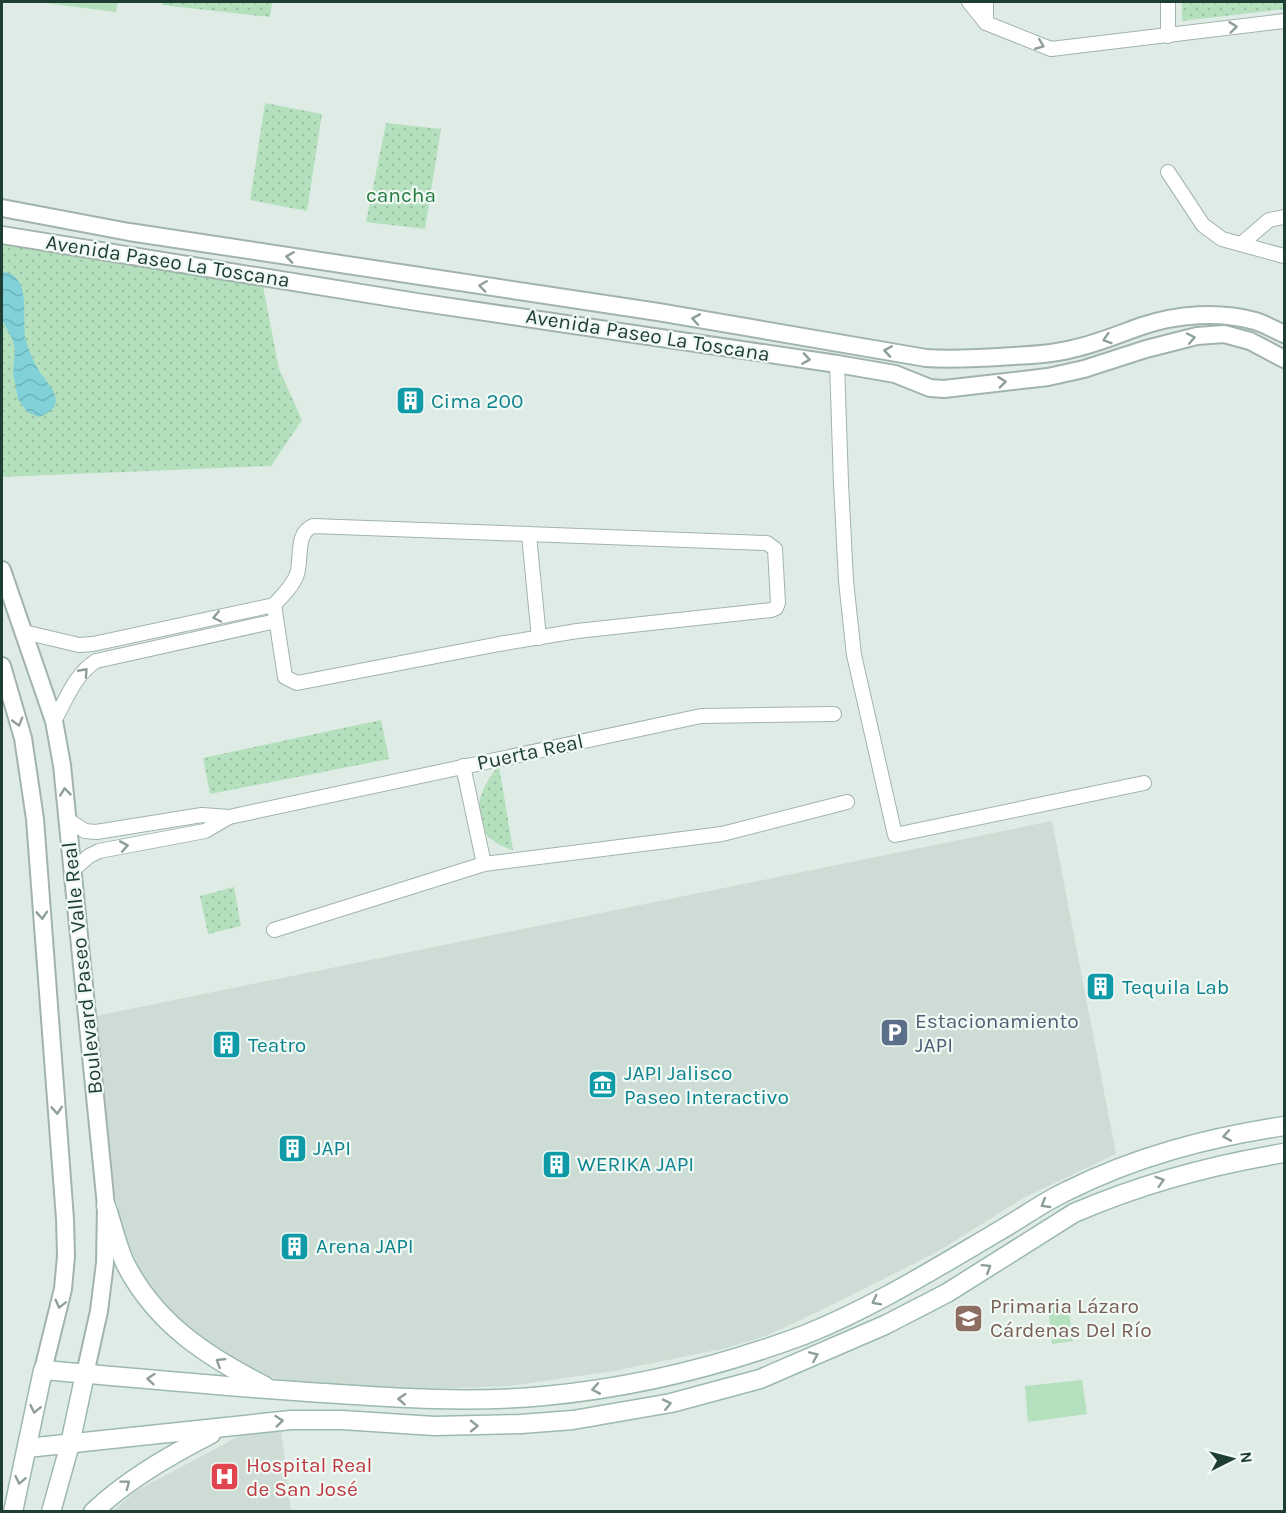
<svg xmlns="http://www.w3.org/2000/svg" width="1286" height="1513" font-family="Karla,sans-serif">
<defs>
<pattern id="grass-dots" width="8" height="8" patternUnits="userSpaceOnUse" patternTransform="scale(1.5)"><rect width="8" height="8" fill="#b5e0be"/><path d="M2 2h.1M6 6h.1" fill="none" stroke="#9bc1a4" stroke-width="1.8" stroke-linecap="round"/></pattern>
<pattern id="water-waves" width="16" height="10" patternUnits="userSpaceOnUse" patternTransform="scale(1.5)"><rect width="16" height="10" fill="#80d1d8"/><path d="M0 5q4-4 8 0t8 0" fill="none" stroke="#6eb4ba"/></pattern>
</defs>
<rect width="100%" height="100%" fill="#dfece5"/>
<g fill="#cddcd4">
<polygon points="1052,821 1116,1154 1023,1198 937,1252 805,1318 768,1335 727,1348 614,1371 509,1386 402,1390 313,1386 259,1375 214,1353 180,1324 142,1274 121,1226 115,1192 96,1016"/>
<polygon points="281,1429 291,1511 112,1512 136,1491 243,1434"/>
</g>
<g fill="url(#grass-dots)">
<polygon points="163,2 272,2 270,17 162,5"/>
<polygon points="1182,2 1284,2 1284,9 1182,21"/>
<polygon points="265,103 322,114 307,211 250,200"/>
<polygon points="386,123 441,129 425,229 366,222"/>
<polygon points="2,242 263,286 279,369 302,420 271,466 2,477"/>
<polygon points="381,720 389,759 210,794 203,758"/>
<path d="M499,766L513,850C468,838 471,796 499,766Z"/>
<polygon points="234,887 241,926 208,934 200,896"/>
</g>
<g fill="#b5e0be">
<polygon points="36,2 118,2 116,12"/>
<polygon points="1068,1305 1073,1341 1052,1344 1048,1307"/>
<polygon points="1082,1380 1087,1414 1028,1422 1025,1386"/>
</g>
<path fill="url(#water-waves)" d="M4,272C33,276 21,321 26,341C29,351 33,361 39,371C51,388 70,405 39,417L27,412L18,399L13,372L15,350L13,340L2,320V273Z"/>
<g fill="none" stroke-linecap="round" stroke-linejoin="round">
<defs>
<g id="minor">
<polyline points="969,2 986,23 1051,49 1284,21"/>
<polyline points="986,23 986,2"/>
<polyline points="1168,36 1168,2"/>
<polyline points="1168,172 1203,225 1222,239 1284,256"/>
<polyline points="1241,244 1269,220 1284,217"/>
<polyline points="837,364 841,483 846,581 854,655 895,835 1144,783"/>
<path d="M313,526L767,543L775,549L778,603L776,608L771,610L577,631L499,644L297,683L285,677L274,605C282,596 293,586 297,574C302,559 295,533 313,526Z"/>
<polyline points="529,535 539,638"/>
<polyline points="24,632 79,645 93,644 274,605"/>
<path d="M54,721C66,700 75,674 96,661L276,621"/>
<polyline points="68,820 85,831 96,832 202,815 229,817 701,716 834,714"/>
<polyline points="484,864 722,834 847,802"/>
<polyline points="73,870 89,856 99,851 205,831 229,817"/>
<polyline points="274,930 484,864 463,766"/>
</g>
<g id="tertiary">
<path d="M2,208L129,232L658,312L926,358C955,360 984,358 1013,356C1033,355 1053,354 1072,349C1096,344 1119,334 1142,326C1178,314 1219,311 1255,321C1265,324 1275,330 1284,334"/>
<polyline points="2,235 417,302 837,364 895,374 930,388 944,389 1048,377 1084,369 1146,349 1197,336 1224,334 1250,341 1284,359"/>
<polyline points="2,570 54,721 62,765 106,1206 105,1263 99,1311 85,1374"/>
<polyline points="2,666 23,738 35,819 65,1219 66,1256 63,1289 43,1370"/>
</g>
<g id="secondary">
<path d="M106,1206C113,1225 117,1248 127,1267C158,1325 208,1357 265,1386"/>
<path d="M27,1448L291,1420H342L434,1426L521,1424L573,1420L671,1403L760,1379L885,1325L947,1293L1074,1213C1143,1183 1211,1165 1284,1153"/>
<path d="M13,1512L43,1370C136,1378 229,1387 323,1393C397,1398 470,1403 544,1396C632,1388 721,1366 804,1335C872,1308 936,1268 999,1231C1022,1218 1043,1202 1067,1191C1137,1156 1207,1138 1284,1126"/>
<polyline points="51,1512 70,1444 85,1374"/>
<path d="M93,1512C128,1479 169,1456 211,1434"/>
</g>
</defs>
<use href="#minor" stroke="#a1b4ac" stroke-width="16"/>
<use href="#tertiary" stroke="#a1b4ac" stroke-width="20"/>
<use href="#secondary" stroke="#9cb9ad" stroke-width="21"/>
<use href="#minor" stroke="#fff" stroke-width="14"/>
<use href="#tertiary" stroke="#fff" stroke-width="16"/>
<use href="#secondary" stroke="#fff" stroke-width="18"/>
</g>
<defs><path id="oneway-chevron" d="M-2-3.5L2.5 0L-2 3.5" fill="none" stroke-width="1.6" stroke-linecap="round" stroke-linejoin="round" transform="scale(1.5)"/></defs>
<g stroke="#8e9e99">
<use href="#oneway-chevron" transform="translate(1233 27) rotate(-7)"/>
<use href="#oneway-chevron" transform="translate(1040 45) rotate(22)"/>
<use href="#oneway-chevron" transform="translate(290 257) rotate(-171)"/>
<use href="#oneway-chevron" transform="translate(483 286) rotate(-172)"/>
<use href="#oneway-chevron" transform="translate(696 319) rotate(-170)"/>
<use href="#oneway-chevron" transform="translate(1191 338) rotate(-12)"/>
<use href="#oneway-chevron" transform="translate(1107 339) rotate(163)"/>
<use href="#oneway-chevron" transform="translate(888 351) rotate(-171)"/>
<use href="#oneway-chevron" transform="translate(806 359) rotate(9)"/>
<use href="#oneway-chevron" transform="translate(1002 382) rotate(-7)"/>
<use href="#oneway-chevron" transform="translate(217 617) rotate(168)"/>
<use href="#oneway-chevron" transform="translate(84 672) rotate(-48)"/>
<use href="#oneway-chevron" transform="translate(18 722) rotate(74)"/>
<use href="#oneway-chevron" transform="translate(65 792) rotate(-96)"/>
<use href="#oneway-chevron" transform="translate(124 846) rotate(-10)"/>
<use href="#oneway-chevron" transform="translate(42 915) rotate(86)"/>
<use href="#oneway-chevron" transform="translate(57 1110) rotate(86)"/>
<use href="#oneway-chevron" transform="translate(1227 1136) rotate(170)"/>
<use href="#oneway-chevron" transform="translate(1160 1181) rotate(-16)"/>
<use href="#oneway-chevron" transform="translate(1045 1204) rotate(149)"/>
<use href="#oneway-chevron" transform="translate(987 1268) rotate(-32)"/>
<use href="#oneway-chevron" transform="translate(876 1301) rotate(153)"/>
<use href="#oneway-chevron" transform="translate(60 1304) rotate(104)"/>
<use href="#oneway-chevron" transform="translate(814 1356) rotate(-23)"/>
<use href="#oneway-chevron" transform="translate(220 1362) rotate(-148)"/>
<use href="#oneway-chevron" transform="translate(151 1379) rotate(-175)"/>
<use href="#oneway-chevron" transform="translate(596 1389) rotate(170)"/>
<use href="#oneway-chevron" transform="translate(402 1399) rotate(-176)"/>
<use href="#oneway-chevron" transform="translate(667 1404) rotate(-13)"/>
<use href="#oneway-chevron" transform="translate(35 1409) rotate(102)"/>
<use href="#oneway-chevron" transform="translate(279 1421) rotate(-6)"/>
<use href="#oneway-chevron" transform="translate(474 1426) rotate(-1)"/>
<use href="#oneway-chevron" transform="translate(20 1480) rotate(102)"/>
<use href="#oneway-chevron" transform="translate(126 1484) rotate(-37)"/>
</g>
<defs>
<symbol id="building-square" viewBox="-11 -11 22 22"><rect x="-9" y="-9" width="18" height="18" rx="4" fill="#0f9aa8" stroke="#f0f9f4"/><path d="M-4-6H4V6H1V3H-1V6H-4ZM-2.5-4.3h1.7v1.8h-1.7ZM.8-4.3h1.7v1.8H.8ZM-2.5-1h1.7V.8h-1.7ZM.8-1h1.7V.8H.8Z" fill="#fff"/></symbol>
<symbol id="parking-square" viewBox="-11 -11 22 22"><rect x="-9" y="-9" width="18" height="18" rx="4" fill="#5c6f8a" stroke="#f0f9f4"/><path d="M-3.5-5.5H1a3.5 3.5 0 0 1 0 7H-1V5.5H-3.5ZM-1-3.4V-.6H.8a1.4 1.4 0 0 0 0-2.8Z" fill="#fff"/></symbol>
<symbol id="museum-square" viewBox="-11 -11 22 22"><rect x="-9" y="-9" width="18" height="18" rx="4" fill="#0f9aa8" stroke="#f0f9f4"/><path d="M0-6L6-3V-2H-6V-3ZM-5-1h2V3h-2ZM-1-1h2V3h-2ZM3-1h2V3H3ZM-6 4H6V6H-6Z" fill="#fff"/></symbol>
<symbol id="school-square" viewBox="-11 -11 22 22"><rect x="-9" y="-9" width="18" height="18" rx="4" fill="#8d6e63" stroke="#f0f9f4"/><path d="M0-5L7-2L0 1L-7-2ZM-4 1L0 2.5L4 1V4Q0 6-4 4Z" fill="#fff"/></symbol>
<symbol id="hospital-square" viewBox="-11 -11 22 22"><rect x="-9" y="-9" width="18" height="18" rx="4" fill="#e0444e" stroke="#f0f9f4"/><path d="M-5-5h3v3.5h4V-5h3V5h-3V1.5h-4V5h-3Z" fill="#fff"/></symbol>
</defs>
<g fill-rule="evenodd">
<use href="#building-square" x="394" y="384" width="33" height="33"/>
<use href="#building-square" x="1084" y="970" width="33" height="33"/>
<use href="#parking-square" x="878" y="1016" width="33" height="33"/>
<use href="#building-square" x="210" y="1028" width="33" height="33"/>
<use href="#museum-square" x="586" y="1068" width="33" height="33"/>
<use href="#building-square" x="276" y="1132" width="33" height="33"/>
<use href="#building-square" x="540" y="1148" width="33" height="33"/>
<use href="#building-square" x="278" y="1230" width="33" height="33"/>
<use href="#school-square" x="952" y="1302" width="33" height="33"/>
<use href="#hospital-square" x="208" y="1460" width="33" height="33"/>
</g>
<g text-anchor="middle" stroke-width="4.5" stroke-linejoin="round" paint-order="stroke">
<g font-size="21" fill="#247a3f" stroke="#f0f9f4">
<text x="401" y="202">cancha</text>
</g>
<g font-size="21" fill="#1e3e33" stroke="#f0f9f4">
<text transform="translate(168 261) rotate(9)" y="7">Avenida Paseo La Toscana</text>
<text transform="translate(648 335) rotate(9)" y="7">Avenida Paseo La Toscana</text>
<text transform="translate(530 752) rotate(-12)" y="7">Puerta Real</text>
<text transform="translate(82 968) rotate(-96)" y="7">Boulevard Paseo Valle Real</text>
</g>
<g font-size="21" fill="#0d838f" stroke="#f0f9f4" text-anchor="start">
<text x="431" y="408">Cima 200</text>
<text x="1122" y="994">Tequila Lab</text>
<text x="248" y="1052">Teatro</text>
<text x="624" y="1080">JAPI Jalisco<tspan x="624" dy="24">Paseo Interactivo</tspan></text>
<text x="313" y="1155">JAPI</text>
<text x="577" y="1171">WERIKA JAPI</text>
<text x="316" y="1253">Arena JAPI</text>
</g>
<g font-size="21" fill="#4e5e75" stroke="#f0f9f4" text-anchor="start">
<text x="915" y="1028">Estacionamiento<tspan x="915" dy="24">JAPI</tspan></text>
</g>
<g font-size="21" fill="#785e54" stroke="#f0f9f4" text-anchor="start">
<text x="990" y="1313">Primaria Lázaro<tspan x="990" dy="24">Cárdenas Del Río</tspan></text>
</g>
<g font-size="21" fill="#be3a42" stroke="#f0f9f4" text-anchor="start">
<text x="246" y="1472">Hospital Real<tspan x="246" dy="24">de San José</tspan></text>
</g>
</g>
<rect width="1286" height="1513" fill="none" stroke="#1e3e33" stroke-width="6"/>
<g transform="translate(1232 1459) rotate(84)" stroke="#f0f9f4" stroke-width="4.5" paint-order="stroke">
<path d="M0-4.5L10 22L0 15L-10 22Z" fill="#1e3e33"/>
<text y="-9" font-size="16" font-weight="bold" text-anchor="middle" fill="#1e3e33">N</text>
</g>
</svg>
